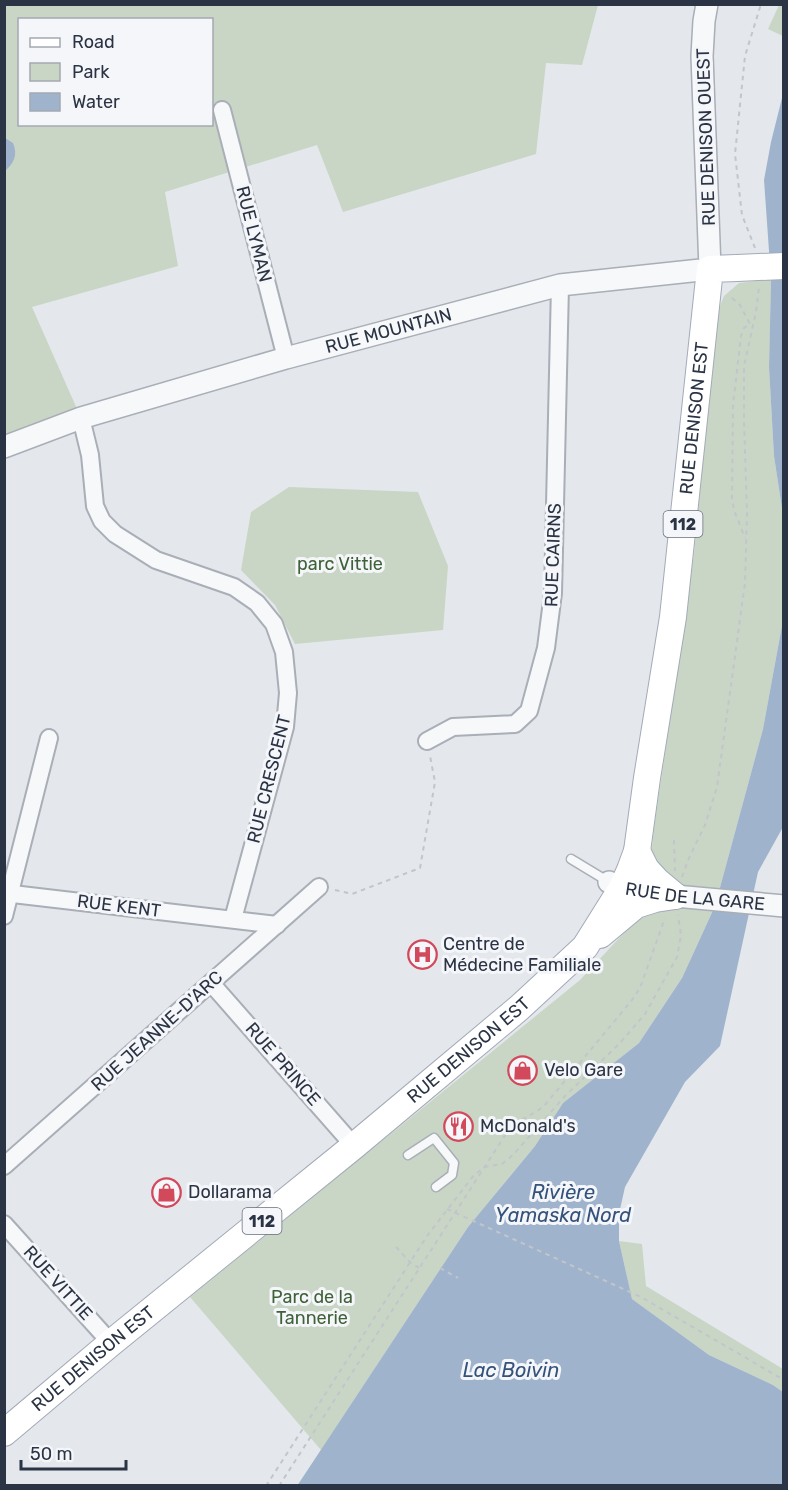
<svg xmlns="http://www.w3.org/2000/svg" width="788" height="1490" font-family="Rubik,sans-serif">
<rect width="100%" height="100%" fill="#e4e7ec"/>
<g fill="#c9d6c5" fill-rule="evenodd">
<path d="M5,5H598L582,65L546,63L536,154L343,212L317,145L165,192L178,266L32,307L81,418L5,448ZM20,20H212V124H20Z"/>
<polygon points="779,5 783,5 783,36 768,29"/>
<polygon points="771,279 769,367 774,456 783,515 783,620 763,729 715,906 682,978 639,1043 563,1103 535,1146 468,1227 321,1450 190,1297 580,980 635,921 644,914 679,908 680,892 651,857 654,828 694,554 717,314 724,296 739,283"/>
<polygon points="289,487 418,492 448,566 443,630 295,644 275,605 241,570 251,512"/>
<polygon points="619,1241 642,1244 646,1286 783,1369 783,1392 773,1385 709,1355 632,1299"/>
</g>
<g fill="#9fb4cc">
<polygon points="783,94 783,515 774,456 769,367 771,279 764,180 771,142"/>
<path d="M5,138L13,143C18,155 14,163 5,171Z"/>
<polygon points="783,620 783,827 758,872 720,1046 685,1082 625,1187 619,1214 619,1241 632,1299 709,1355 773,1385 783,1392 783,1485 297,1486 468,1227 535,1146 563,1103 639,1043 682,978 715,906 763,729"/>
</g>
<g fill="none" stroke-linecap="round" stroke-linejoin="round">
<defs>
<g id="service">
<polyline points="571,859 609,882"/>
<polyline points="408,1155 434,1138 454,1163 452,1175 436,1187"/>
</g>
<g id="minor">
<polyline points="222,110 286,358"/>
<polyline points="81,418 90,455 95,506 102,521 115,534 156,560 234,587 257,603 274,624 284,652 288,693 285,727 233,919"/>
<polyline points="427,741 453,727 515,724 529,711 546,648 553,593 560,285"/>
<polyline points="4,893 277,925"/>
<polyline points="4,916 49,738"/>
<polyline points="211,983 354,1146"/>
<polyline points="4,1166 319,887"/>
<polyline points="4,1224 111,1343"/>
</g>
<g id="tertiary">
<path id="s1" d="M4,447L81,418L286,358L560,285L710,269L702,56L704,21L707,4"/>
<path id="s2" d="M609,882L622,888L675,896L784,906"/>
</g>
<g id="primary">
<polyline points="637,851 646,869 657,881 675,896"/>
<polyline points="600,935 636,905 655,899 675,896"/>
<path id="s3" d="M4,1433L111,1343L354,1146L519,1008L585,947L622,888L630,870L637,851L647,778L673,617L710,269L737,268"/>
</g>
</defs>
<use href="#service" stroke="#a9aeb7" stroke-width="11"/>
<use href="#minor" stroke="#a9aeb7" stroke-width="20"/>
<use href="#tertiary" stroke="#a9aeb7" stroke-width="24"/>
<use href="#primary" stroke="#a3abb8" stroke-width="28"/>
<g stroke="#c2c5cb" stroke-width="2" stroke-dasharray="4.5 4.5" stroke-linecap="butt">
<polyline points="755,248 742,215 735,154 745,56 761,4"/>
<polyline points="732,298 740,305 750,324 744,328 741,336 733,405 732,498 734,510 745,538"/>
<polyline points="674,840 675,871"/>
<polyline points="682,877 689,858 705,825 717,787 745,583 747,513 744,420 744,366 756,312 759,287"/>
<polyline points="335,890 352,894 420,868 435,782 430,756"/>
<polyline points="447,1209 641,1297 784,1380"/>
<polyline points="396,1247 410,1262 419,1268"/>
<polyline points="440,1268 458,1278"/>
<polyline points="266,1486 427,1236 474,1175 485,1167 502,1164 513,1155 565,1096 619,1044 645,1014 677,957 681,935 678,915"/>
<path d="M279,1486L511,1126C522,1119 534,1114 544,1106L632,1000L640,988L665,918"/>
</g>
<use href="#service" stroke="#f7f8fa" stroke-width="8"/>
<use href="#minor" stroke="#f7f8fa" stroke-width="16"/>
<use href="#tertiary" stroke="#f7f8fa" stroke-width="21"/>
<use href="#primary" stroke="#fff" stroke-width="26"/>
<defs>
<polyline id="primary-bridge" points="737,268 784,266"/>
</defs>
<use href="#primary-bridge" stroke="#a3abb8" stroke-width="28" stroke-linecap="butt"/>
<use href="#primary-bridge" stroke="#fff" stroke-width="26"/>
</g>
<defs>
<symbol id="hospital-ring" viewBox="-11 -11 22 22"><circle r="9.5" fill="#f4f6f9" stroke="#d1495b" stroke-width="1.5"/><path d="M-5-5h3v3.5h4V-5h3V5h-3V1.5h-4V5h-3Z" fill="#d1495b"/></symbol>
<symbol id="shop-ring" viewBox="-11 -11 22 22"><circle r="9.5" fill="#f4f6f9" stroke="#d1495b" stroke-width="1.5"/><path d="M-5-2.5h2.3a2.7 3.5 0 0 1 5.4 0H5L5.5 6h-11ZM-1.5-2.5h3a1.5 2.3 0 0 0-3 0Z" fill="#d1495b"/></symbol>
<symbol id="restaurant-ring" viewBox="-11 -11 22 22"><circle r="9.5" fill="#f4f6f9" stroke="#d1495b" stroke-width="1.5"/><path d="M-5-6h1v4h1v-4h1v4h1v-4h1v5L-1.5 .5V6h-2V.5L-5-1ZM5-6V6H3V1.5H1.5Q1.5-4 5-6Z" fill="#d1495b"/></symbol>
</defs>
<g fill-rule="evenodd">
<use href="#hospital-ring" x="406" y="938" width="33" height="33"/>
<use href="#shop-ring" x="506" y="1054" width="33" height="33"/>
<use href="#restaurant-ring" x="442" y="1110" width="33" height="33"/>
<use href="#shop-ring" x="150" y="1176" width="33" height="33"/>
</g>
<g text-anchor="middle" stroke-width="6" stroke-linejoin="round" paint-order="stroke">
<g fill="#f4f6f9" stroke="#676e7b" stroke-width="1.5">
<rect x="663.5" y="511" width="39" height="26" rx="4.5"/>
<rect x="242.5" y="1208" width="39" height="26" rx="4.5"/>
</g>
<g font-size="16" font-weight="bold" fill="#2b3445">
<text x="683" y="530">112</text>
<text x="262" y="1227">112</text>
</g>
<g font-size="18" fill="#2b3445" stroke="#f4f6f9">
<text transform="translate(706 137) rotate(-92)" y="6">RUE DENISON OUEST</text>
<text transform="translate(254 234) rotate(76)" y="6">RUE LYMAN</text>
<text dy="6" stroke="none"><textPath href="#s1" startOffset="402">RUE MOUNTAIN</textPath></text>
<text dy="6" stroke="none"><textPath href="#s3" startOffset="1304">RUE DENISON EST</textPath></text>
<text transform="translate(553 555) rotate(-88)" y="6">RUE CAIRNS</text>
<text transform="translate(269 779) rotate(-76)" y="6">RUE CRESCENT</text>
<text dy="6" stroke="none"><textPath href="#s2" startOffset="88">RUE DE LA GARE</textPath></text>
<text transform="translate(119 906) rotate(7)" y="6">RUE KENT</text>
<text transform="translate(157 1031) rotate(-42)" y="6">RUE JEANNE-D'ARC</text>
<text dy="6" stroke="none"><textPath href="#s3" startOffset="602">RUE DENISON EST</textPath></text>
<text transform="translate(283 1064) rotate(49)" y="6">RUE PRINCE</text>
<text transform="translate(58 1283) rotate(48)" y="6">RUE VITTIE</text>
<text dy="6" stroke="none"><textPath href="#s3" startOffset="116">RUE DENISON EST</textPath></text>
</g>
<g font-size="18" fill="#3f6138" stroke="#f4f6f9">
<text x="340" y="570">parc Vittie</text>
<text x="312" y="1303">Parc de la<tspan x="312" dy="21">Tannerie</tspan></text>
</g>
<g font-size="18" fill="#2b3445" stroke="#f4f6f9" text-anchor="start">
<text x="443" y="950">Centre de<tspan x="443" dy="21">Médecine Familiale</tspan></text>
<text x="544" y="1076">Velo Gare</text>
<text x="480" y="1132">McDonald's</text>
<text x="188" y="1198">Dollarama</text>
</g>
<g font-size="20" font-style="italic" fill="#34527a" stroke="#f4f6f9">
<text x="563" y="1199">Rivière<tspan x="563" dy="23">Yamaska Nord</tspan></text>
<text x="511" y="1377">Lac Boivin</text>
</g>
</g>
<rect width="788" height="1490" fill="none" stroke="#2b3445" stroke-width="12"/>
<rect x="18" y="18" width="195" height="108" fill="#f4f6f9" stroke="#a4a8b1" stroke-width="1.5"/>
<rect x="30" y="38" width="30" height="9" fill="#ffffff" stroke="#a4a8b1" stroke-width="1.5"/>
<text x="72" y="48" font-size="18" fill="#2b3445">Road</text>
<rect x="30" y="63" width="30" height="18" fill="#c9d6c5" stroke="#a4a8b1" stroke-width="1.5"/>
<text x="72" y="78" font-size="18" fill="#2b3445">Park</text>
<rect x="30" y="93" width="30" height="18" fill="#9fb4cc" stroke="#a4a8b1" stroke-width="1.5"/>
<text x="72" y="108" font-size="18" fill="#2b3445">Water</text>
<path d="M21 1460v9h105v-9" fill="none" stroke="#2b3445" stroke-width="3"/>
<text x="30" y="1460" font-size="18" fill="#2b3445" stroke="#f4f6f9" stroke-width="4.5" paint-order="stroke">50 m</text>
</svg>
